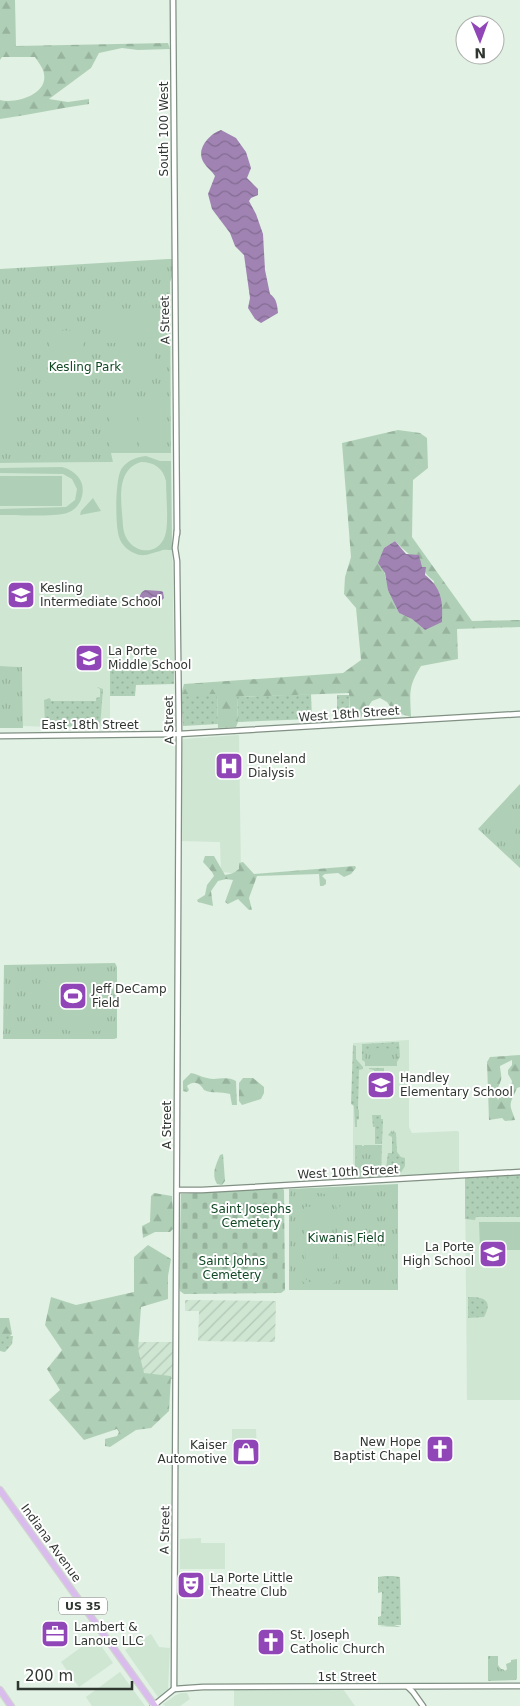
<svg xmlns="http://www.w3.org/2000/svg" width="520" height="1706" font-family="'DejaVu Sans',sans-serif">
<defs>
<pattern id="industrial-furrows" width="10" height="10" patternUnits="userSpaceOnUse" patternTransform="scale(1.25)"><rect width="10" height="10" fill="#cfe6d3"/><path d="M-1 1l2-2M0 10L10 0M9 11l2-2" fill="none" stroke="#b2c6b5"/></pattern>
<pattern id="grass-dots" width="8" height="8" patternUnits="userSpaceOnUse" patternTransform="scale(1.25)"><rect width="8" height="8" fill="#afd0b6"/><path d="M2 2h.1M6 6h.1" fill="none" stroke="#97b39d" stroke-width="1.8" stroke-linecap="round"/></pattern>
<pattern id="forest-firs" width="22" height="20" patternUnits="userSpaceOnUse" patternTransform="scale(1.25)"><rect width="22" height="20" fill="#afd0b6"/><path d="M5 1l3.5 6h-7zM16 11l3.5 6h-7z" fill="#97b39d"/></pattern>
<pattern id="cemetery-stones" width="16" height="16" patternUnits="userSpaceOnUse" patternTransform="scale(1.25)"><rect width="16" height="16" fill="#afd0b6"/><path d="M2 7V4a2 2 0 0 1 4 0v3zM10 15v-3a2 2 0 0 1 4 0v3z" fill="#97b39d"/></pattern>
<pattern id="park-tufts" width="24" height="20" patternUnits="userSpaceOnUse" patternTransform="scale(1.25)"><rect width="24" height="20" fill="#afd0b6"/><path d="M3 7l-1-3M5 7V3M7 7l1-3M15 17l-1-3M17 17v-4M19 17l1-3" fill="none" stroke="#97b39d"/></pattern>
<pattern id="water-waves" width="16" height="10" patternUnits="userSpaceOnUse" patternTransform="scale(1.25)"><rect width="16" height="10" fill="#a083b3"/><path d="M0 5q4-4 8 0t8 0" fill="none" stroke="#836c92"/></pattern>
</defs>
<rect width="100%" height="100%" fill="#e1f1e4"/>
<g fill="#cfe6d3">
<polygon points="110,453 171,453 174,662 110,663 110,729 23,726 22,667 0,666 0,463 113,462"/>
<polygon points="239,735 241,874 221,872 220,842 181,841 182,743 183,739"/>
<polygon points="409,1040 409,1127 412,1133 457,1131 459,1132 459,1171 458,1173 355,1179 353,1177 353,1043"/>
<polygon points="520,1175 520,1400 467,1400 465,1180 467,1178"/>
<polygon points="232,1429 256,1429 257,1455 232,1455"/>
<polygon points="201,1538 201,1543 225,1543 225,1569 180,1569 180,1539"/>
<rect x="179" y="1578" width="23" height="15"/>
<polygon points="60,1622 69,1634 51,1648 41,1635"/>
<polygon points="151,1634 159,1647 170,1648 168,1689 158,1697 125,1650"/>
<polygon points="95,1637 113,1663 79,1687 61,1662"/>
<polygon points="120,1672 145,1706 92,1706 86,1697"/>
<polygon points="343,1689 355,1706 234,1706 234,1690"/>
<polygon points="181,1693 187,1693 190,1699 180,1706 165,1706 163,1704 176,1695"/>
</g>
<g fill="url(#industrial-furrows)">
<polygon points="185,1300 276,1301 275,1342 198,1341 199,1311 185,1311"/>
<rect x="137" y="1342" width="37" height="37"/>
</g>
<g fill="url(#grass-dots)">
<polygon points="174,662 174,684 136,685 135,696 110,696 110,663"/>
<polygon points="97,687 103,689 100,727 45,726 44,700 50,698 51,701 96,701 96,698 100,697 100,689"/>
<polygon points="217,693 218,724 183,726 181,694"/>
<polygon points="311,694 312,719 238,722 237,697"/>
<rect x="337" y="695" width="12" height="18"/>
<polygon points="399,1042 400,1057 397,1062 397,1049 365,1053 365,1062 362,1060 362,1044"/>
<polygon points="353,1045 356,1046 356,1059 363,1067 363,1069 359,1070 358,1109 359,1110 359,1119 357,1120 357,1127 355,1127 354,1106 351,1104"/>
<polygon points="369,1068 384,1068 384,1082 381,1082 381,1086 374,1094 374,1070 369,1069"/>
<polygon points="372,1115 381,1115 381,1119 383,1119 382,1144 375,1144 375,1127 373,1127"/>
<polygon points="392,1130 392,1134 393,1130 396,1133 397,1152 401,1157 405,1158 405,1166 400,1174 385,1176 388,1153 392,1153 392,1137 388,1135"/>
<polygon points="355,1145 362,1145 362,1149 364,1149 364,1145 382,1145 381,1176 355,1177"/>
<polygon points="520,1175 520,1217 476,1217 475,1220 465,1219 465,1178"/>
<path d="M468,1297C482,1297 494,1299 484,1317L468,1318Z"/>
<polygon points="0,1336 13,1336 12,1344 5,1352 0,1351"/>
<polygon points="378,1576 400,1576 393,1577 400,1577 401,1625 394,1625 401,1627 378,1626 388,1625 378,1625 378,1617 381,1616 382,1592 378,1593 378,1577 385,1577"/>
</g>
<g fill="url(#forest-firs)" fill-rule="evenodd">
<path d="M0,0H15L16,46L168,43L170,49L138,50L122,48L99,53L91,68L49,99L68,102L89,99V104C59,108 30,115 0,119V100C15,104 48,95 44,74C44,69 38,62 35,57H2L0,60Z"/>
<path d="M398,430L420,433L427,438L428,468L413,480L412,537L472,621L520,620V627L457,629L458,659L421,666C408,687 410,692 411,717L394,712L387,702L380,698L372,701L360,719L350,720L349,693L237,697L238,722L236,727L218,728L217,694H181L184,684L343,673L361,660L356,608L344,594L345,577L351,557L342,443ZM395,541C403,550 414,557 421,566C426,573 426,575 434,581L425,630L412,619L399,613C391,595 379,568 384,548Z"/>
<path d="M205,856H214L225,875C231,874 234,873 239,869V863L243,862L254,874L355,866L356,868L351,874L344,877L338,873L325,874L322,876L326,880V884L323,886H320L319,874L257,876L249,898L252,910H249L238,899L228,904L225,902L233,880L226,879L218,881L211,891L213,906L198,902L197,900L205,895L207,885L214,876L212,872L203,862Z"/>
<path d="M520,1055V1087L517,1088C515,1094 509,1102 511,1108C512,1112 514,1116 515,1120L505,1121L502,1118L489,1120L487,1062L490,1057ZM512,1060V1065L508,1070V1074L512,1081L511,1089L502,1093L498,1100C494,1092 499,1087 501,1080C502,1076 500,1070 500,1066Z"/>
<path d="M191,1073C197,1074 201,1077 207,1078C217,1081 226,1075 236,1081L237,1105H232L230,1094C220,1091 212,1094 204,1090C200,1083 194,1080 187,1086L189,1090L187,1092L183,1091V1081Z"/>
<polygon points="243,1078 253,1078 264,1087 264,1093 261,1099 242,1105 239,1101 239,1083"/>
<path d="M223,1154L225,1181L222,1185L217,1184C211,1174 216,1165 220,1155Z"/>
<polygon points="154,1193 172,1196 174,1228 170,1232 155,1232 143,1238 142,1226 150,1222 151,1196"/>
<polygon points="148,1245 171,1259 168,1276 168,1299 141,1307 138,1349 144,1373 171,1376 169,1411 151,1428 136,1430 110,1447 105,1446 105,1439 117,1436 119,1432 117,1429 84,1440 49,1400 60,1390 47,1369 62,1350 45,1325 51,1297 76,1305 134,1292 134,1257"/>
<polygon points="0,1318 9,1318 12,1334 10,1336 0,1336"/>
</g>
<polygon fill="url(#cemetery-stones)" points="282,1188 284,1190 285,1290 281,1293 184,1294 180,1291 179,1286 181,1194"/>
<g fill="url(#park-tufts)">
<path d="M168,259H173C173,267 174,275 170,282L171,453H111L113,462L0,463V269Z"/>
<polygon points="0,666 22,667 23,728 0,728"/>
<polygon points="520,784 520,868 478,829"/>
<polygon points="115,963 117,967 117,1038 114,1039 3,1039 4,965"/>
<polygon points="371,1048 397,1049 397,1066 365,1066 365,1053"/>
<polygon points="357,1146 381,1146 381,1171 357,1172"/>
<polygon points="398,1184 398,1290 289,1290 289,1189"/>
<polygon points="488,1656 498,1656 498,1665 501,1669 503,1669 505,1671 507,1669 506,1664 511,1662 511,1660 517,1659 517,1678 516,1680 488,1681"/>
</g>
<g fill="#afd0b6" fill-rule="evenodd">
<polygon points="162,308 162,342 105,343 104,309"/>
<polygon points="83,330 84,392 50,393 49,331"/>
<rect x="115" y="347" width="39" height="28"/>
<polygon points="13,352 14,390 11,392 0,392 0,353"/>
<polygon points="110,398 134,398 135,453 110,453"/>
<polygon points="138,398 163,398 163,453 139,453"/>
<polygon points="0,401 11,401 14,404 14,441 0,440"/>
<path d="M146,456L160,461H171L172,550C168,550 163,549 160,551C151,553 144,558 134,553C127,550 121,544 119,537C115,525 115,477 122,468C128,460 136,457 146,456ZM141,462C154,462 163,468 166,481C166,495 169,524 165,536C156,560 125,552 123,526C122,505 114,470 141,462Z"/>
<path d="M62,467C71,469 79,475 82,484C85,496 79,509 67,513C54,517 15,515 0,515V509L66,507L75,500L77,489L72,479L63,474L0,473V468Z"/>
<rect x="0" y="476" width="62" height="30"/>
<polygon points="93,498 101,511 80,515 81,511"/>
<polygon points="506,809 516,828 514,837 507,844 489,828 489,825"/>
<polygon points="45,973 101,974 104,978 100,1031 68,1031 54,1022 44,1003"/>
<path d="M314,1189C342,1186 341,1210 341,1230C342,1241 342,1253 343,1265C340,1296 299,1296 296,1266L297,1204L303,1194ZM315,1193C327,1192 335,1198 337,1210L339,1268C332,1291 303,1290 300,1266V1209L305,1198Z"/>
<polygon points="331,1206 334,1268 306,1269 304,1207"/>
<polygon points="479,1222 520,1222 520,1250 480,1250"/>
</g>
<g fill="url(#water-waves)">
<path d="M221,130L236,138L246,152L251,168L247,178L258,189V195L251,198L249,201L256,214L263,234L265,270L270,294C277,299 277,305 278,313L261,323L255,319L248,308L250,298L244,255L235,246L230,233L212,209L208,194L215,176C212,171 207,168 204,163C195,150 209,134 221,130Z"/>
<path d="M395,541L406,554L419,555L422,567H426L425,575C442,588 443,602 442,622L425,630L412,619L399,613L388,590L385,573L378,563L384,548Z"/>
<polygon points="145,590 161,591 163,592 164,598 160,602 143,602 139,597 142,592"/>
</g>
<g fill="none" stroke-linecap="round" stroke-linejoin="round">
<defs>
<g id="minor">
<polyline points="173,0 177,534"/>
<polyline points="0,736 179,734 520,714"/>
<polyline points="177,1190 202,1190 520,1172"/>
<polyline points="408,1687 413,1692 423,1706"/>
<polyline points="174,1689 179,734 177,561 175,548 177,531"/>
<polyline points="174,1689 203,1687 520,1686"/>
<polyline points="153,1706 174,1689"/>
</g>
<g id="major">
<polyline points="0,1490 155,1706"/>
<polyline points="0,1690 11,1706"/>
</g>
</defs>
<use href="#minor" stroke="#809083" stroke-width="7"/>
<use href="#major" stroke="#d1d3d1" stroke-width="8"/>
<use href="#minor" stroke="#fff" stroke-width="4.5"/>
<use href="#major" stroke="#dabbee" stroke-width="5.5"/>
</g>
<defs>
<symbol id="school-square" viewBox="-11 -11 22 22"><rect x="-9" y="-9" width="18" height="18" rx="4" fill="#9146b8" stroke="#fff"/><path d="M0-5L7-2L0 1L-7-2ZM-4 1L0 2.5L4 1V4Q0 6-4 4Z" fill="#fff"/></symbol>
<symbol id="hospital-square" viewBox="-11 -11 22 22"><rect x="-9" y="-9" width="18" height="18" rx="4" fill="#9146b8" stroke="#fff"/><path d="M-5-5h3v3.5h4V-5h3V5h-3V1.5h-4V5h-3Z" fill="#fff"/></symbol>
<symbol id="stadium-square" viewBox="-11 -11 22 22"><rect x="-9" y="-9" width="18" height="18" rx="4" fill="#9146b8" stroke="#fff"/><path d="M0-5a6.5 5 0 1 0 0 10a6.5 5 0 1 0 0-10ZM-3.5-1.8h7v3.6h-7Z" fill="#fff"/></symbol>
<symbol id="church-square" viewBox="-11 -11 22 22"><rect x="-9" y="-9" width="18" height="18" rx="4" fill="#9146b8" stroke="#fff"/><path d="M-1.2-6h2.4v3.5h3.3v2.4h-3.3V6h-2.4V-.1h-3.3v-2.4h3.3Z" fill="#fff"/></symbol>
<symbol id="shop-square" viewBox="-11 -11 22 22"><rect x="-9" y="-9" width="18" height="18" rx="4" fill="#9146b8" stroke="#fff"/><path d="M-5-2.5h2.3a2.7 3.5 0 0 1 5.4 0H5L5.5 6h-11ZM-1.5-2.5h3a1.5 2.3 0 0 0-3 0Z" fill="#fff"/></symbol>
<symbol id="theatre-square" viewBox="-11 -11 22 22"><rect x="-9" y="-9" width="18" height="18" rx="4" fill="#9146b8" stroke="#fff"/><path d="M-5-5.5Q0-4 5-5.5V0Q5 5 0 6Q-5 5-5 0ZM-3.3-2.5H-1v1.5H-3.3ZM1-2.5H3.3v1.5H1ZM-2.8 1Q0 5.5 2.8 1Z" fill="#fff"/></symbol>
<symbol id="office-square" viewBox="-11 -11 22 22"><rect x="-9" y="-9" width="18" height="18" rx="4" fill="#9146b8" stroke="#fff"/><path d="M-6-3h4V-5.5h4V-3h4V5H-6ZM-1-4.5V-3h2v-1.5ZM-6 0V1H6V0Z" fill="#fff"/></symbol>
</defs>
<g fill-rule="evenodd">
<use href="#school-square" x="5" y="579" width="32" height="32"/>
<use href="#school-square" x="73" y="642" width="32" height="32"/>
<use href="#hospital-square" x="213" y="750" width="32" height="32"/>
<use href="#stadium-square" x="57" y="980" width="32" height="32"/>
<use href="#school-square" x="365" y="1069" width="32" height="32"/>
<use href="#school-square" x="477" y="1238" width="32" height="32"/>
<use href="#church-square" x="424" y="1433" width="32" height="32"/>
<use href="#shop-square" x="230" y="1436" width="32" height="32"/>
<use href="#theatre-square" x="175" y="1569" width="32" height="32"/>
<use href="#office-square" x="39" y="1618" width="32" height="32"/>
<use href="#church-square" x="255" y="1626" width="32" height="32"/>
</g>
<g text-anchor="middle" stroke-width="4" stroke-linejoin="round" paint-order="stroke">
<rect fill="#fff" stroke="#6d726e" stroke-width="1" x="59" y="1597.5" width="48" height="17" rx="4"/>
<g font-size="11" font-weight="bold" fill="#2f3630">
<text x="83" y="1610">US 35</text>
</g>
<g font-size="12" fill="#2f3630" stroke="#fff">
<text transform="translate(164 129) rotate(-90)" y="4">South 100 West</text>
<text transform="translate(165 320) rotate(-91)" y="4">A Street</text>
<text transform="translate(349 714) rotate(-4)" y="4">West 18th Street</text>
<text transform="translate(169 720) rotate(-91)" y="4">A Street</text>
<text x="90" y="729">East 18th Street</text>
<text transform="translate(167 1125) rotate(-90)" y="4">A Street</text>
<text transform="translate(348 1172) rotate(-3)" y="4">West 10th Street</text>
<text transform="translate(165 1530) rotate(-89)" y="4">A Street</text>
<text transform="translate(51 1543) rotate(54)" y="4">Indiana Avenue</text>
<text x="347" y="1681">1st Street</text>
</g>
<g font-size="12" fill="#0f4823" stroke="#fff">
<text x="85" y="371">Kesling Park</text>
<text x="251" y="1213">Saint Josephs<tspan x="251" dy="14">Cemetery</tspan></text>
<text x="346" y="1242">Kiwanis Field</text>
<text x="232" y="1265">Saint Johns<tspan x="232" dy="14">Cemetery</tspan></text>
</g>
<g font-size="12" fill="#2f3630" stroke="#fff" text-anchor="start">
<text x="40" y="592">Kesling<tspan x="40" dy="14">Intermediate School</tspan></text>
<text x="108" y="655">La Porte<tspan x="108" dy="14">Middle School</tspan></text>
<text x="248" y="763">Duneland<tspan x="248" dy="14">Dialysis</tspan></text>
<text x="92" y="993">Jeff DeCamp<tspan x="92" dy="14">Field</tspan></text>
<text x="400" y="1082">Handley<tspan x="400" dy="14">Elementary School</tspan></text>
<text x="474" y="1251" text-anchor="end">La Porte<tspan x="474" dy="14">High School</tspan></text>
<text x="421" y="1446" text-anchor="end">New Hope<tspan x="421" dy="14">Baptist Chapel</tspan></text>
<text x="227" y="1449" text-anchor="end">Kaiser<tspan x="227" dy="14">Automotive</tspan></text>
<text x="210" y="1582">La Porte Little<tspan x="210" dy="14">Theatre Club</tspan></text>
<text x="74" y="1631">Lambert &amp;<tspan x="74" dy="14">Lanoue LLC</tspan></text>
<text x="290" y="1639">St. Joseph<tspan x="290" dy="14">Catholic Church</tspan></text>
</g>
</g>
<g transform="translate(480 40) rotate(179)"><circle r="24" fill="#ffffff" stroke="#acafac"/>
<path d="M0-4L9 19L0 12L-9 19Z" fill="#9146b8"/>
<text y="-8" font-size="14" font-weight="bold" text-anchor="middle" fill="#2f3630">N</text>
</g>
<path d="M18 1681v8h114v-8" fill="none" stroke="#2f3630" stroke-width="2.5"/>
<text x="25" y="1681" font-size="15" fill="#2f3630" stroke="#ffffff" stroke-width="4" paint-order="stroke">200 m</text>
</svg>
